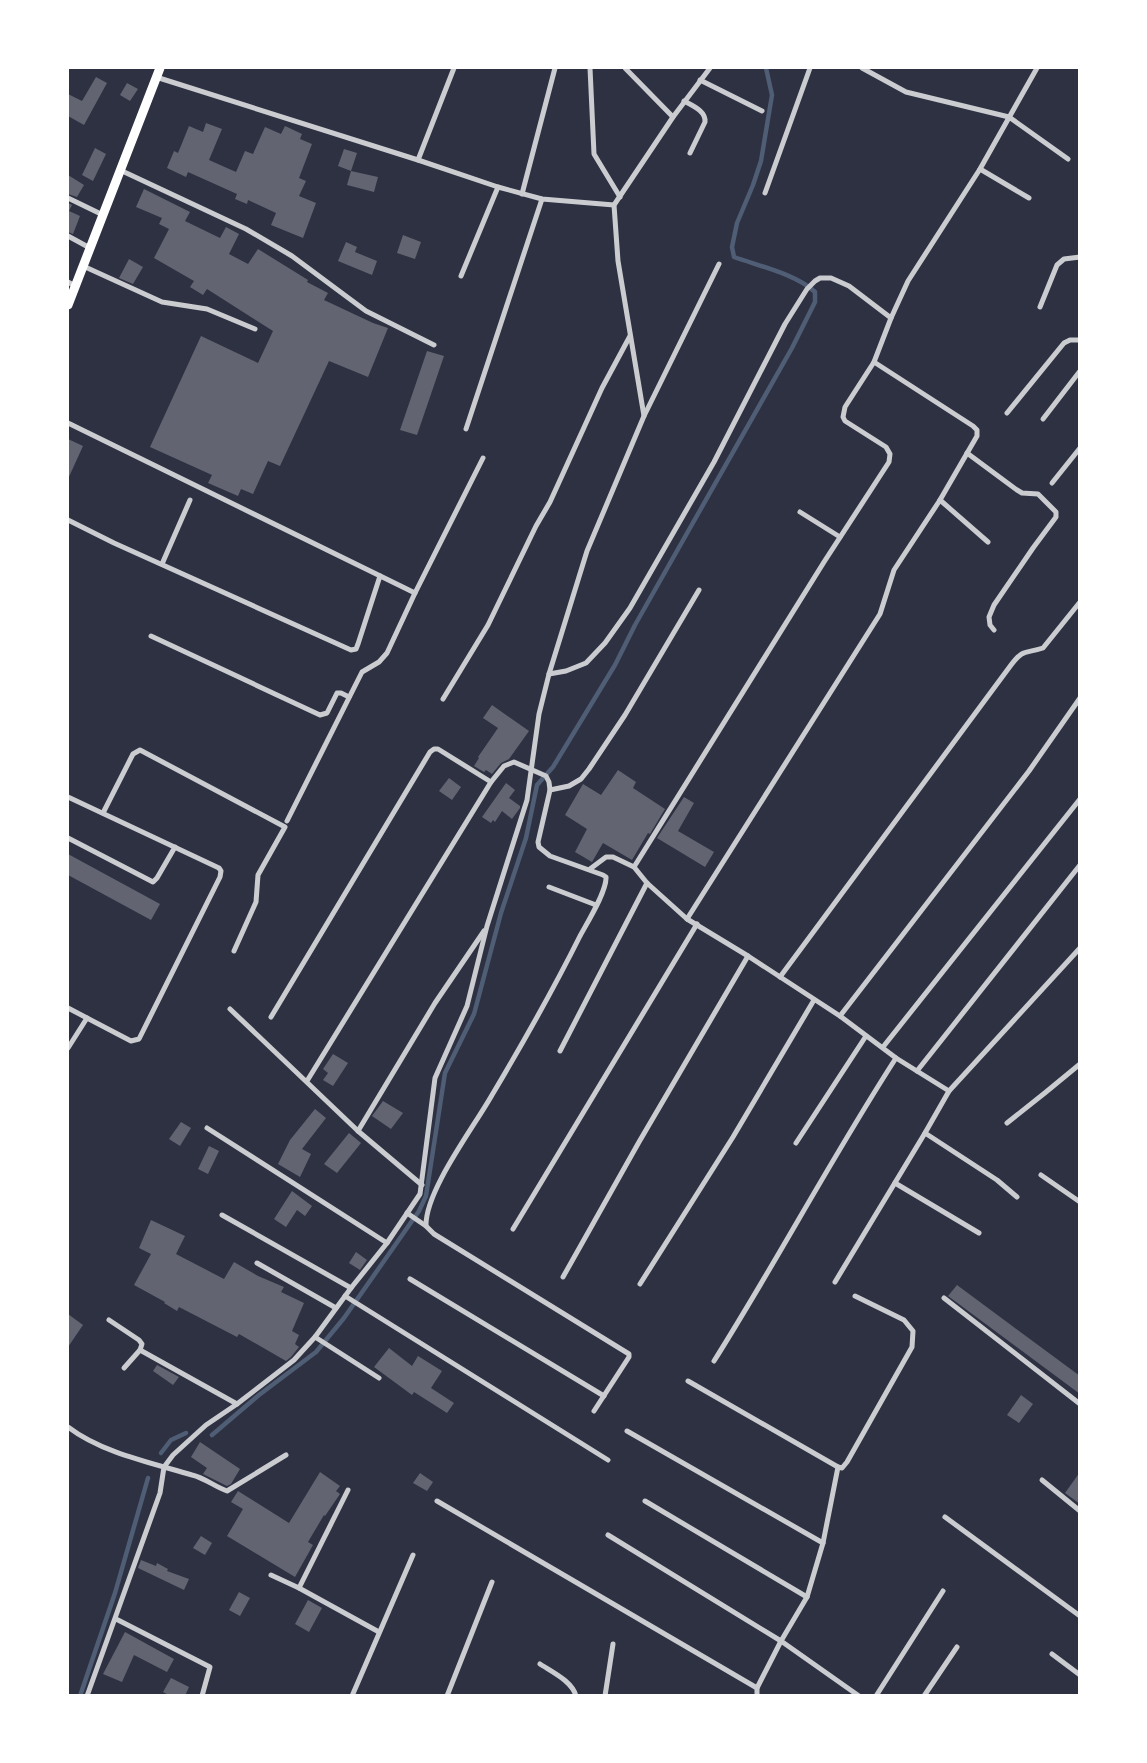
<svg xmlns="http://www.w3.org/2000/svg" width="1147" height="1763" font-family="Barlow,sans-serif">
<rect width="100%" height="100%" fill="#2d3142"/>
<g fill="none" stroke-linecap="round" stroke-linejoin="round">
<g stroke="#4f5d75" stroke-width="4.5">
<path d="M212,1435L259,1395L316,1352L344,1318L419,1211L426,1196L445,1073L474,1014L501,913L526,838L537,785L553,767L615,665L635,625L792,348L815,302V292C796,274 759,266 734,257L732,247L737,223L753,185L761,161L772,95L766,68"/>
<polyline points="161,1453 171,1440 186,1433"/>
<polyline points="80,1696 115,1593 148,1478"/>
</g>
</g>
<g fill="#626471">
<polygon points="96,77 107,83 84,125 68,116 68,94 82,101"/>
<polygon points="127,83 138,89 130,101 120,95"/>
<polygon points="206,123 222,129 209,160 236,172 245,151 253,154 265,127 281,134 285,126 302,134 300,139 312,144 299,178 306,181 299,196 316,203 303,238 271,225 276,213 248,200 247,204 235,199 237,194 188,172 186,177 167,168 174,151 178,153 189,126 203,132"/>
<polygon points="95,148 106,154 93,181 82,175"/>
<polygon points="344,149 357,153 351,171 378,177 374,192 347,185 351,171 338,166"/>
<polygon points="68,175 84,185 77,197 68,194"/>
<polygon points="144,189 190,212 185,221 220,238 226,227 239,234 229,254 248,264 258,249 308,280 307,282 328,293 324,300 373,323 388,328 368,377 329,361 280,466 268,461 253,494 241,489 238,496 208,483 212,475 150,447 201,336 258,363 273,331 207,289 203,295 190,287 194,281 154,258 169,229 159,224 162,218 136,207"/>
<polygon points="68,203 72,205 69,211 80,216 73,234 68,232"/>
<polygon points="403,235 421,242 415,259 397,253"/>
<polygon points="346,242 357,247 355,252 377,261 372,275 338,261"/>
<polygon points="129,259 143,267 133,284 119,278"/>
<polygon points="427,351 444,356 417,435 400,430"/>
<polygon points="68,439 83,446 68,479"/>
<polygon points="492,705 529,731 509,759 501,763 492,774 486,770 484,772 474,766 479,758 478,757 498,728 483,718"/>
<polygon points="618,770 636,782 633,788 665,809 650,834 648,833 632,860 603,843 592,862 575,852 587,829 565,815 583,784 601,795"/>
<polygon points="449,778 461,787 452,800 439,791"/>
<polygon points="506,783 515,790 509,798 520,806 520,808 512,819 502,811 495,822 493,820 491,823 482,817"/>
<polygon points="684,797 694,803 678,831 714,852 705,867 657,838"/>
<polygon points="68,854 160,904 151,920 68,875"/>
<polygon points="333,1054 348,1063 333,1086 323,1080 328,1073 323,1069"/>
<polygon points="383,1101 403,1113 391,1129 372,1116"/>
<polygon points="315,1109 326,1118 302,1149 311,1154 300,1177 278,1164 290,1140"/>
<polygon points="181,1122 191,1128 180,1146 169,1139"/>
<polygon points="349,1133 361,1143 337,1173 324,1164"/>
<polygon points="209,1146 219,1151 208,1174 198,1169"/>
<polygon points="292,1191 312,1206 305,1216 297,1210 286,1227 274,1219"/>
<polygon points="151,1220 185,1236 176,1254 224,1279 234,1262 258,1276 284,1287 281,1292 304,1303 292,1331 299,1335 295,1344 299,1347 291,1357 286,1361 239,1334 237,1337 179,1307 177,1311 164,1303 165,1302 134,1285 151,1254 139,1248"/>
<polygon points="356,1252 367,1260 360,1270 349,1263"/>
<polygon points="957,1285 1080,1376 1080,1394 948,1296"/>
<polygon points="68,1314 83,1325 68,1347"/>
<polygon points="389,1348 412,1366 418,1356 442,1371 431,1388 454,1403 447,1413 414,1392 412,1395 374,1367"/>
<polygon points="157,1365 179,1377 173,1385 153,1371"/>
<polygon points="1021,1395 1033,1404 1019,1423 1007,1415"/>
<polygon points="200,1442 240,1469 231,1484 227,1486 203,1474 207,1468 191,1457"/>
<polygon points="320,1472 340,1486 336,1491 340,1494 325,1516 324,1515 308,1542 313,1545 295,1577 227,1536 243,1509 231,1502 238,1491 289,1523"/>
<polygon points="1080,1472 1080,1504 1065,1493"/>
<polygon points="420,1473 433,1482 427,1491 413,1483"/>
<polygon points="201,1536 212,1543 205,1555 193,1548"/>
<polygon points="141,1560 156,1566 157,1563 168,1569 167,1571 189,1579 184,1590 138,1568"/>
<polygon points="239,1592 250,1598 240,1616 229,1610"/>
<polygon points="308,1600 322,1608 309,1632 295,1624"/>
<polygon points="125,1632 174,1659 167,1672 134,1655 122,1682 103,1674"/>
<polygon points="171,1678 189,1687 185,1696 170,1696 163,1692"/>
</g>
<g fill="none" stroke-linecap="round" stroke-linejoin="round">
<g stroke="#caccd0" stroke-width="5">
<polyline points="590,68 594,154 620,197"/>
<polyline points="625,68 673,117"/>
<polyline points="862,68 906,92 1009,117 1068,159"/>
<polyline points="156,77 418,160 498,187 542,199 614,205"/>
<polyline points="700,80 762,111"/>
<path d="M684,101C693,106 706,111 705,122L690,153"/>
<polyline points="418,160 454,68"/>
<polyline points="980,169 1029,198"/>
<polyline points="120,170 246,229 292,256 366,311 434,345"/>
<polyline points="765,193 810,68"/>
<polyline points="522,194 555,68"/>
<polyline points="68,198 103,215"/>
<polyline points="68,236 90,248"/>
<polyline points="83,266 162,302 207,309 255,329"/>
<polyline points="461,276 498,187"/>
<polyline points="68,282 75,286"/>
<polyline points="1040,307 1057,265 1064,259 1080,257"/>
<polyline points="1007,413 1064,343 1070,340 1080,340"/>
<polyline points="644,416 618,261 614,205 673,117 710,68"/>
<polyline points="1043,419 1080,371"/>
<polyline points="68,423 415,593"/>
<polyline points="466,429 542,199"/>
<polyline points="967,453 1017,490 1022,493 1038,494 1056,512 1056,517 1033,548 994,605 989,617 990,625 994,630"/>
<polyline points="1052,483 1080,448"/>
<polyline points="940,500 988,542"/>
<polyline points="800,512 840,537"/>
<polyline points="68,520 114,543 351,650 356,649 358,644 380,576"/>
<polyline points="162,564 190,500"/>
<polyline points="151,636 320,715 327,713 337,693 341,693 349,697"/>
<polyline points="549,674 566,671 586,663 605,643 630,608 714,462 785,324 807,289 815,281 820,278 831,278 849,286 891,318"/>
<polyline points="443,699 488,625 536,526 550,502 602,388 630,336"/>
<polyline points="550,790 569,786 581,779 589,769 625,715 699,590"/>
<polyline points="68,797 219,868 221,871 220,877 139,1039 131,1041 87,1018 68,1048"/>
<polyline points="103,813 133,754 140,750 285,827 258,875 256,902 234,951"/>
<polyline points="287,821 362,672 379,662 387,653 415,593 483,458"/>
<polyline points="68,838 153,882 157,878 175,847"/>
<polyline points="634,867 824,562 889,462 890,454 886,447 845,421 843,417 845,407 874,362 891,318 908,281 980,169 1037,68"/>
<polyline points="590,869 606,857 613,857 634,867 647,883 687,919 748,956 840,1016 896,1058 949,1091"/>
<polyline points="549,887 596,905"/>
<polyline points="687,919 880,614 894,570 940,500 977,436 977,430 973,426 874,362"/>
<path d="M780,977L1011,665C1024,648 1025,654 1043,648L1080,602"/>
<polyline points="68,1008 87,1018"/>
<polyline points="230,1009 358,1131 422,1185"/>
<polyline points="840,1016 1029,771 1080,698"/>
<polyline points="271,1017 430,752 434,749 438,749 491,782"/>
<polyline points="883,1047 1080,799"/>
<polyline points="560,1051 647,883"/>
<polyline points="917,1071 1080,865"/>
<path d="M307,1081L491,782L504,766L514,762L546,776L549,782L550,790L538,842L539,847L550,856L603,875L606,877C607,891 587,923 580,936C553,990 523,1043 492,1095C474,1127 425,1191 426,1226"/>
<polyline points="1007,1123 1046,1092 1080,1064"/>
<polyline points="207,1128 387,1243"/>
<polyline points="358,1131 435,1003 484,931"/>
<polyline points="925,1133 997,1180 1017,1197"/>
<polyline points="796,1143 866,1036"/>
<polyline points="1041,1175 1080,1202"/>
<polyline points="895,1183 979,1233"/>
<polyline points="407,1213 426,1226 434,1234 629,1354 629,1357 594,1411"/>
<polyline points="222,1215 351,1288"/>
<polyline points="513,1229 697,924"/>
<polyline points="257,1263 336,1308"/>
<polyline points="563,1277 639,1142 748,956"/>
<polyline points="410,1279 604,1396"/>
<polyline points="835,1282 925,1133 949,1091 1080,948"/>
<polyline points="640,1284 733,1137 814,1000"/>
<polyline points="345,1296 608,1460"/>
<polyline points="944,1298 1080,1404"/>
<polyline points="109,1320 139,1340 142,1344 140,1350 124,1368"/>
<polyline points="315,1337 379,1378"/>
<polyline points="140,1350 237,1404"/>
<path d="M714,1361C777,1261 832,1157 896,1058"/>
<polyline points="688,1381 838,1467 842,1468 847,1462 912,1347 913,1331 904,1320 855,1296"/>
<path d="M68,1427C102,1453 152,1463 192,1475C205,1478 215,1487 227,1491L286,1455"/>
<polyline points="627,1431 823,1543"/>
<polyline points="1042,1480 1080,1511"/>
<polyline points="437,1501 757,1688"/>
<polyline points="645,1501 807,1597"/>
<polyline points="945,1517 1080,1616"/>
<polyline points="608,1535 781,1641 859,1696"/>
<polyline points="271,1575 299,1588 379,1632"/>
<polyline points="299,1588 348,1490"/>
<polyline points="116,1619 210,1667 202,1696"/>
<polyline points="1052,1654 1080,1675"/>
<path d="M540,1664C552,1672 572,1681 576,1696"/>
<polyline points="87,1696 160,1493 164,1467 173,1455 206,1425 237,1404 294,1360 315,1337 351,1288 387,1243 420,1194 435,1078 467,1006 487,926 527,800 539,714 549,674 587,551 644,416 719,264"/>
<polyline points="352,1696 413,1555"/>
<polyline points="447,1696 492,1582"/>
<polyline points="605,1696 613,1644"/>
<polyline points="757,1696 757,1688 781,1641 807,1597 823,1543 838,1467"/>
<polyline points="876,1696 943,1591"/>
<polyline points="924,1696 957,1647"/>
</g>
<polyline stroke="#fff" stroke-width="9" points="68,305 160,68"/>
</g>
<rect width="1147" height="1763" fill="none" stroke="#ffffff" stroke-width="138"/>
</svg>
